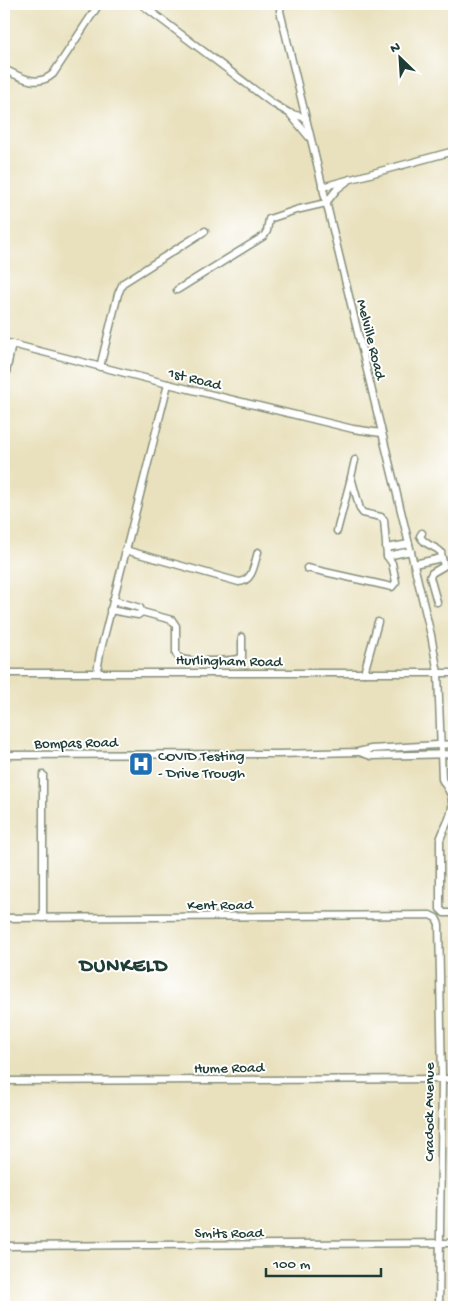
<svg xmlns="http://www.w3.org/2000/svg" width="458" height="1311" font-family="'Gochi Hand',sans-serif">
<rect width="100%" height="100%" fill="#fff"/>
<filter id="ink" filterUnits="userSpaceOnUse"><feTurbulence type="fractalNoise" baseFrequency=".02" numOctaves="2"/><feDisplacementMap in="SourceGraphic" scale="10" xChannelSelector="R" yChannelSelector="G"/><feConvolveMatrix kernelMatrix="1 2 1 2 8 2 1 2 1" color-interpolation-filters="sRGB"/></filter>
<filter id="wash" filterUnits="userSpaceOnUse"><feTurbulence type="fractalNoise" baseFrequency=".0096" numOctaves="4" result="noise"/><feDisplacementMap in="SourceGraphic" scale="20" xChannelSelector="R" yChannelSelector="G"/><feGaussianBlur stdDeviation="1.12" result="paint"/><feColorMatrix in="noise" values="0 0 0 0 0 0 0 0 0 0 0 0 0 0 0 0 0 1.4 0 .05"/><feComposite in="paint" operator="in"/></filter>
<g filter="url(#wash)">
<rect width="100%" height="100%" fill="#e9e1be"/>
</g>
<g filter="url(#ink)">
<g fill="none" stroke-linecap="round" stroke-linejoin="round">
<defs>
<g id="street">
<polyline points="141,4 272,103 289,113 306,118"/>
<path d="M281,4L280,11L431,635L438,673L442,779C444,784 448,788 450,793C457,811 445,824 440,840V909L444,913H454"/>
<path d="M4,69C20,77 37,88 53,74L99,4"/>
<polyline points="290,114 309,137"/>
<polyline points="322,187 454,151"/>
<polyline points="177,290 264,236 267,231 269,219 296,210 326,203 337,189 350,179"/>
<polyline points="4,342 168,384 353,429 381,433"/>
<polyline points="100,367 118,294 123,283 205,231"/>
<polyline points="4,382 12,344"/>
<polyline points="337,531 351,478"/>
<path d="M422,533L420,536C425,546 434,545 441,552L442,558"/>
<polyline points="386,548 409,544"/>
<path d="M125,550L239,582C253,581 254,564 258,552"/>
<polyline points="387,556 411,551"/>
<polyline points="414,564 442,558 444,566 432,573 430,577 437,602"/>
<polyline points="307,568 392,587 396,582 392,563 387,556 384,520 381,517 363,513 360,509 351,477 355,460"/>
<polyline points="113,600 140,608 142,612"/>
<path d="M110,610L138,615L142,612L172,620L176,626V654C178,657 179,658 182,659C190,662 236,662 242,657V637"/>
<polyline points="97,672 100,653 168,384"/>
<polyline points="4,673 454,673"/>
<polyline points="364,673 378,622"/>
<polyline points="359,752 371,756 454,754"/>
<polyline points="4,755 279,754 358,752 371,749 454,744"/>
<polyline points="4,918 430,915 436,918 439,924 442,1079 439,1307"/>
<polyline points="43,918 43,775"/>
<polyline points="4,1081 454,1079"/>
<polyline points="4,1246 454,1243"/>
</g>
</defs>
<use href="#street" stroke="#848f79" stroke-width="9"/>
<use href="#street" stroke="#fff" stroke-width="6"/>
</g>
</g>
<defs>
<symbol id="hospital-square" viewBox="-11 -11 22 22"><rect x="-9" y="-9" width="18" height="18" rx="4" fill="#1f6fb2" stroke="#fff"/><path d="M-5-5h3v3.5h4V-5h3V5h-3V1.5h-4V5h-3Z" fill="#fff"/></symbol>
</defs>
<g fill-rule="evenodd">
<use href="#hospital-square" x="127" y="750" width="28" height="28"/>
</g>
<g text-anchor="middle" stroke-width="4" stroke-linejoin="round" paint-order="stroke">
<g font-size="15" fill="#1f3d34" stroke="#fff">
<text transform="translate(372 339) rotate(76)" y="5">Melville Road</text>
<text transform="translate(195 378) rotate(14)" y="5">1st Road</text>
<text transform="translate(229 660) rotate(1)" y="5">Hurlingham Road</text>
<text transform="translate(76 742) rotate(-1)" y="5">Bompas Road</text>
<text x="220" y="909">Kent Road</text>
<text transform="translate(229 1067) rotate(-1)" y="5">Hume Road</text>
<text transform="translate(428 1112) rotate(-90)" y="5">Cradock Avenue</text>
<text x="229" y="1237">Smits Road</text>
</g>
<g font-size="15" fill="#1f3d34" stroke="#fff" text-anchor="start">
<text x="158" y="760">COVID Testing<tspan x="158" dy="17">- Drive Trough</tspan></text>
</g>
<g font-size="20" font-weight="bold" letter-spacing="1" fill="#1f3d34" stroke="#fff">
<text x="124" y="971">DUNKELD</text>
</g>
</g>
<rect width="458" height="1311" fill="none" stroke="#fff" stroke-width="20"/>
<g transform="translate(400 58) rotate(335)" stroke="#ffffff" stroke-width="4" paint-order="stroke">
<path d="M0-4L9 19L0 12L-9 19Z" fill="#1f3d34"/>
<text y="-8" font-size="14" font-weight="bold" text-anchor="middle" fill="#1f3d34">N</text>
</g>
<path d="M266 1268v8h115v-8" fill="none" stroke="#1f3d34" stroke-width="2.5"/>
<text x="273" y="1268" font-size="15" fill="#1f3d34" stroke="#ffffff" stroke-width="4" paint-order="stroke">100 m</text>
</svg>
